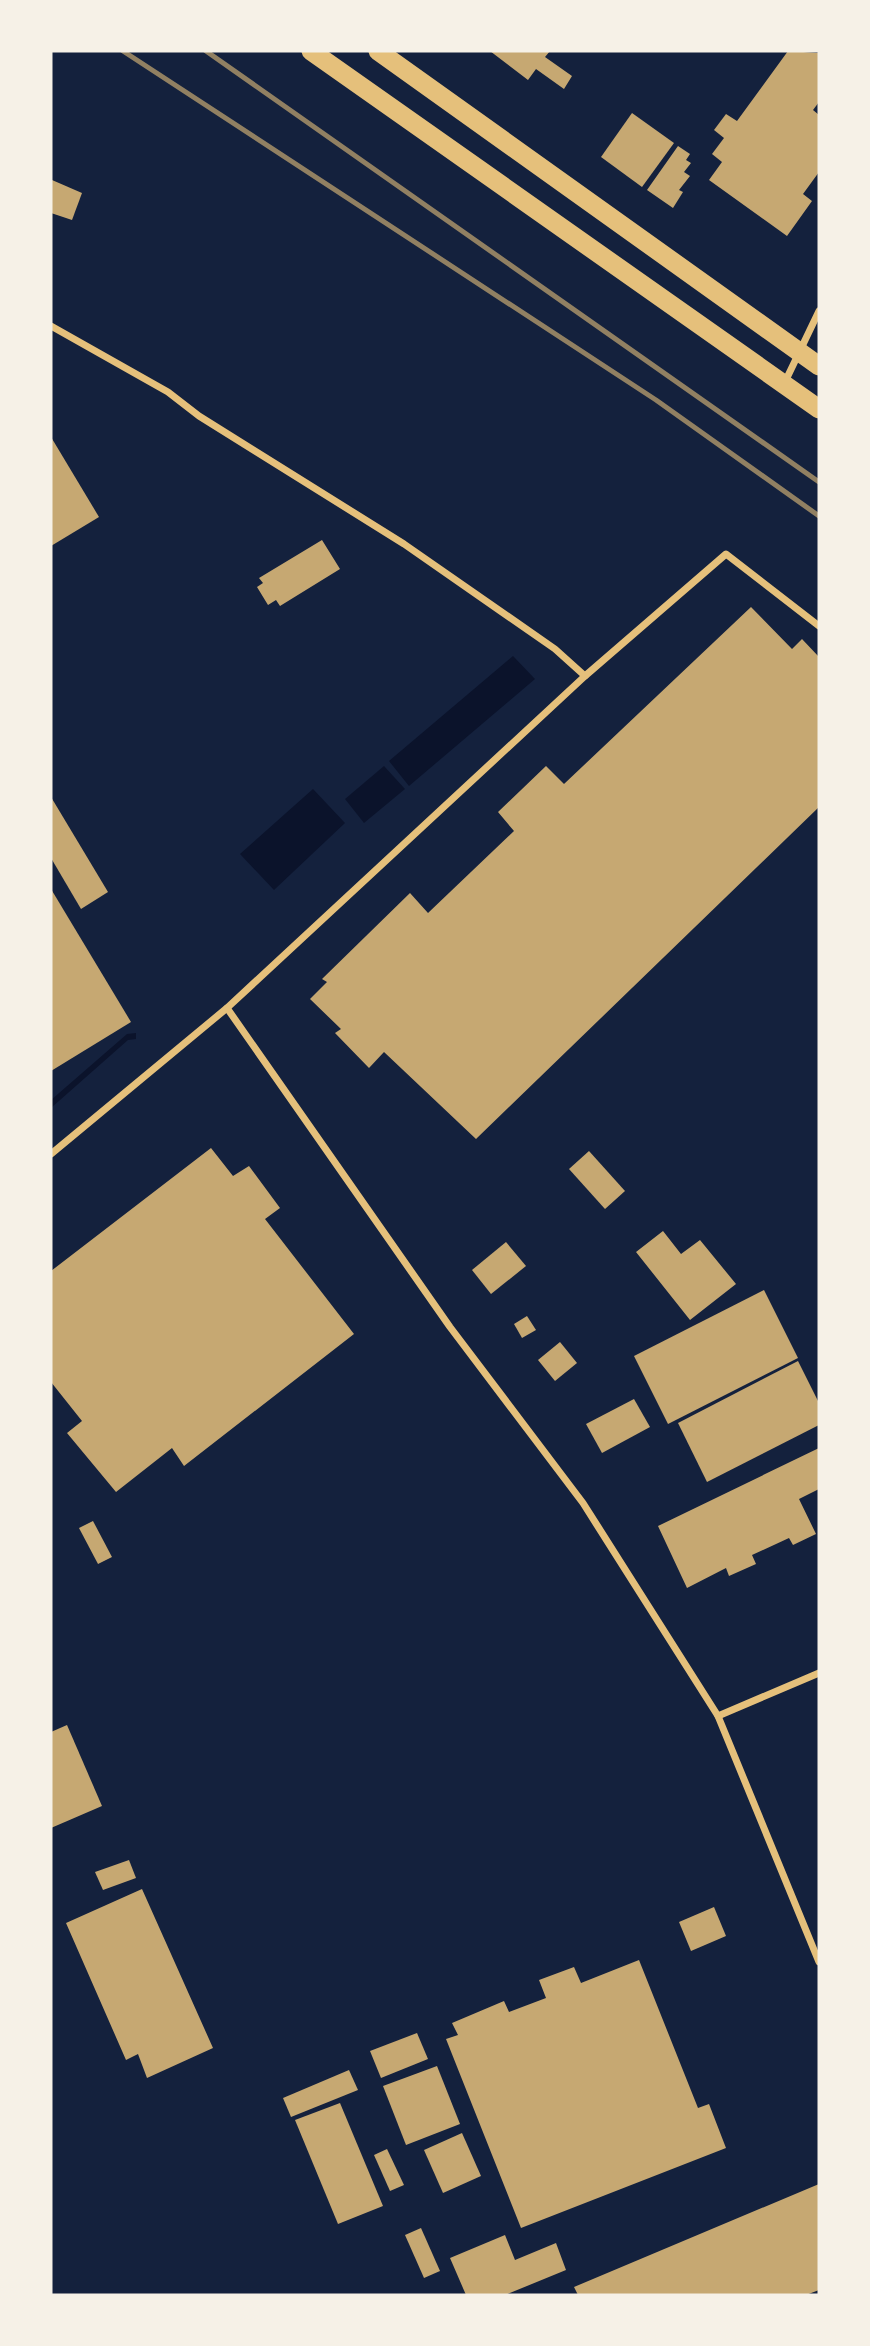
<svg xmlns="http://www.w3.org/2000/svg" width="870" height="2346" font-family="'Sofia Sans Condensed',sans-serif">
<rect width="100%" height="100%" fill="#14213d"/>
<g fill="#0b132b">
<polygon points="513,656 535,679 409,786 389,761"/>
<polygon points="384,766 405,789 364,823 345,799"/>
<polygon points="313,789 345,823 274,890 240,854"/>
<polygon points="136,1033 136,1039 128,1040 51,1108 51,1100 127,1034"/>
</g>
<g fill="#c6a872">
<polygon points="490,51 550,51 545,57 572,76 564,89 536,69 528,80"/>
<polygon points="788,51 819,53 819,102 813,110 819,115 819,172 803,194 812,201 787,236 709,180 722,162 712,154 724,138 714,130 726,114 737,121"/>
<polygon points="632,113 674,143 642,187 601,157"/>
<polygon points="678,146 690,154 686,160 691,163 684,172 690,176 679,190 683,192 673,208 647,190"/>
<polygon points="52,180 82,193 72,220 51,213"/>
<polygon points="51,437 99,517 51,546"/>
<polygon points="322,540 340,569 280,606 276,600 268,605 257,587 263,583 259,578"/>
<polygon points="751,607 792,649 802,639 819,657 819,807 476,1139 384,1052 369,1068 335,1033 341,1029 310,999 327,982 322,979 410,893 428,913 514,831 498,812 546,766 564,784"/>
<polygon points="51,797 108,892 81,909 51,858"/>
<polygon points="51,889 131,1022 51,1071"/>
<polygon points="211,1148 233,1176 249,1166 280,1208 265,1219 354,1334 184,1466 172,1448 116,1492 67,1433 82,1421 51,1382 51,1271"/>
<polygon points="589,1151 625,1191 605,1209 569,1169"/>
<polygon points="663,1231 681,1254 700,1240 736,1284 690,1320 636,1252"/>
<polygon points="506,1242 526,1266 491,1294 472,1270"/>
<polygon points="764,1290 798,1358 668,1424 634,1356"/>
<polygon points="527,1316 536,1330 522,1338 514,1324"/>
<polygon points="560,1342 577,1363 555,1381 538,1360"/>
<polygon points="798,1361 819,1403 819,1425 707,1482 678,1423"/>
<polygon points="634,1399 650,1427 602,1453 586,1424"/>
<polygon points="819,1448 819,1489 799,1499 816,1534 793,1545 789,1538 752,1555 756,1564 729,1576 726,1568 687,1588 658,1526"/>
<polygon points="93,1521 112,1557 98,1564 79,1528"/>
<polygon points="67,1725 102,1806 51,1828 51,1732"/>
<polygon points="129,1860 136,1878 103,1890 95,1872"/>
<polygon points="142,1889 213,2048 147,2078 138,2054 126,2060 66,1923"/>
<polygon points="714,1907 726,1936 691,1951 679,1922"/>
<polygon points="639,1960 698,2108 709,2104 726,2148 521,2228 446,2039 458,2035 452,2023 504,2001 509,2012 546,1998 539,1980 574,1967 581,1983"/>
<polygon points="417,2033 428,2059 381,2078 370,2051"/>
<polygon points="437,2066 460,2124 406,2145 383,2086"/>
<polygon points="349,2070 358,2090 291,2117 283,2098"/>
<polygon points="340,2103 383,2206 338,2224 295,2120"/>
<polygon points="462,2133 481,2176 443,2193 424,2150"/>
<polygon points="387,2149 404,2185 390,2191 374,2155"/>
<polygon points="819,2184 819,2290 806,2295 578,2295 574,2287"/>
<polygon points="421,2228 440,2271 424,2278 405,2235"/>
<polygon points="505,2235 515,2260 556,2243 566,2270 505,2295 466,2295 450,2258"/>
</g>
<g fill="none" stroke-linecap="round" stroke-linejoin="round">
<g stroke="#e5c07b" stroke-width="7">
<polyline points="51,326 168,392 199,416 404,544 555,649 585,676"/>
<polyline points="784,384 819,311"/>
<polyline points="227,1008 450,1327 583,1503 718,1716 819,1962"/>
<polyline points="51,1154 227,1008 585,676 726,554 819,626"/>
<polyline points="718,1716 819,1673"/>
</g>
<g stroke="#e5c07b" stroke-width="19">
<polyline points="311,51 819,409"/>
<polyline points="378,51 819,366"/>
</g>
<g stroke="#918062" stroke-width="5">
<polyline points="123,51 656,400 819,516"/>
<polyline points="206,51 819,482"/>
</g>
</g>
<rect width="870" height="2346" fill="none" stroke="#f6f1e7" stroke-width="105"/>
</svg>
